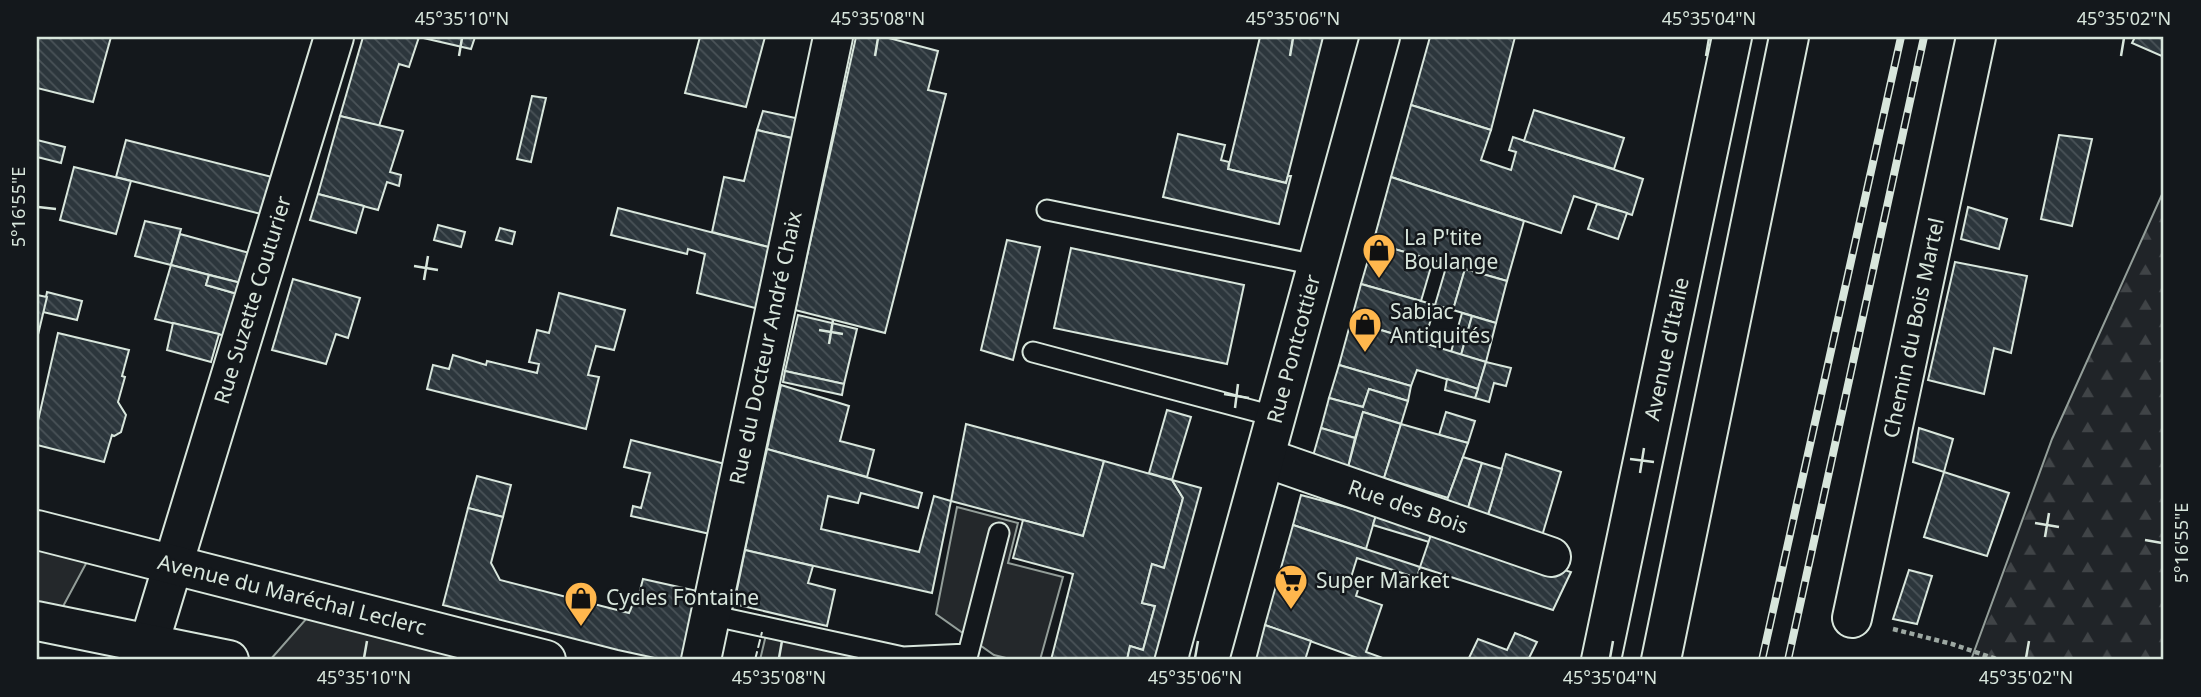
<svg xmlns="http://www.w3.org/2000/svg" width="2201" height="697" font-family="'Noto Sans',sans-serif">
<defs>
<pattern id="forest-firs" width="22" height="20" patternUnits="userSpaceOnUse" patternTransform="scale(1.75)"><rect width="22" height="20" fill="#202428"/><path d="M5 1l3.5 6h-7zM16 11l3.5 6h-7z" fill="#404447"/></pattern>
<pattern id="building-back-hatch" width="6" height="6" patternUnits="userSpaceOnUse" patternTransform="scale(1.75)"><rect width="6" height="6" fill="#2c363c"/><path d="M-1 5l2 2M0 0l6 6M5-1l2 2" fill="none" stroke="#4a5358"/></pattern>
</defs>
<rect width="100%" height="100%" fill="#14181c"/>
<polygon fill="url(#forest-firs)" stroke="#939e99" stroke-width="2" points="2164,190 2164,660 1971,660 2052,439"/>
<g fill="#24282b" stroke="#939e99" stroke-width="2">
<polygon points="957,507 1018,523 1008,563 1063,577 1040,660 1014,660 994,655 936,614"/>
<polygon points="37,530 96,545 53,625 37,621"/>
<polygon points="321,602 546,660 270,660"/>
<polygon points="769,622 902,660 760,660"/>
</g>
<g fill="url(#building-back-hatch)" stroke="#d8e6dc" stroke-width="2">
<polygon points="37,37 111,37 93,102 37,88"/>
<polygon points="363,37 419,37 409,67 399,64 379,126 340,116"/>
<polygon points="419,37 475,37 471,49"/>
<polygon points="700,37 765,37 746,107 685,93"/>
<polygon points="856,37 885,37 938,51 928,90 946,94 885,333 795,310"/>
<polygon points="1260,37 1323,37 1286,183 1228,169"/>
<polygon points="1430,37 1515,37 1491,130 1411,105"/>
<polygon points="2135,37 2164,37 2164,57 2132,43"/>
<polygon points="532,96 546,98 531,162 517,159"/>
<polygon points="1411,105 1491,130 1481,160 1511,170 1516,152 1509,150 1513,137 1643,179 1632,215 1574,196 1561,233 1391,177"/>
<polygon points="1534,110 1624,138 1614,169 1524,141"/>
<polygon points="763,111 800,119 796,139 757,130"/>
<polygon points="340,116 403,131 390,172 401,175 399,186 387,182 378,210 318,194"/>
<polygon points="757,130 796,139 772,248 712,232 724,177 744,181"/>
<polygon points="1178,134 1225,145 1221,160 1229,162 1228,169 1286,183 1288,176 1291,176 1279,224 1163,197"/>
<polygon points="2059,135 2092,139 2072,226 2041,219"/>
<polygon points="37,140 65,147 61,163 37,157"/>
<polygon points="126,140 276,178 265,215 116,177"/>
<polygon points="74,167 131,181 116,234 60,220"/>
<polygon points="1391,177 1524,221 1507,281 1373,243"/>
<polygon points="318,194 364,206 356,233 310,220"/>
<polygon points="1597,204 1627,213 1618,239 1588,229"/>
<polygon points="1968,207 2007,219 1999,249 1961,239"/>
<polygon points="618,208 772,248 759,309 697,293 705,254 688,249 687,254 611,235"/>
<polygon points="145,221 181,229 171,265 135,256"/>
<polygon points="438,225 465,232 461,247 434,240"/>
<polygon points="500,228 515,232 512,244 496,240"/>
<polygon points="180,234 253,254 245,284 171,265"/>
<polygon points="1007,240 1040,247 1013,360 981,350"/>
<polygon points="1373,243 1433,260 1421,301 1361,284"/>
<polygon points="1071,248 1244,285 1227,364 1054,328"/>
<polygon points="1955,262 2027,276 2011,353 1994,348 1984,394 1928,380"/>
<polygon points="1447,264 1465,269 1453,310 1435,305"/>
<polygon points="171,265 209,275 206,285 241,295 230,337 155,319"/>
<polygon points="1465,269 1507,281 1496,323 1453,310"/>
<polygon points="209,275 245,284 241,295 206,285"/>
<polygon points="293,279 360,298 348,338 336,334 326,364 272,350"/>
<polygon points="1361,284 1435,305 1424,343 1351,321"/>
<polygon points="47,292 82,301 77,320 43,312"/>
<polygon points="559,293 625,310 614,350 596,346 588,375 599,377 586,429 427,389 433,365 449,369 453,355 486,365 487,361 537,373 539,364 529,362 537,330 549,333"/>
<polygon points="37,295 47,297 37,339"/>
<polygon points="1462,313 1472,316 1461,355 1451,352"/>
<polygon points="798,315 857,329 844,384 785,371"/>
<polygon points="1472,316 1496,323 1486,362 1461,355"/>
<polygon points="1351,321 1486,362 1478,389 1417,370 1411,386 1339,365"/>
<polygon points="173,323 219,334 211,362 167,350"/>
<polygon points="58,333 129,350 122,376 125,377 118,402 126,415 121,432 114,436 112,435 104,462 37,445 37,425"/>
<polygon points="1486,362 1511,368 1506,386 1494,383 1489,402 1475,398"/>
<polygon points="1339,365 1411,386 1408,401 1369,389 1363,407 1329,398"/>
<polygon points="785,371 844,384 842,395 783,382"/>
<polygon points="1447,379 1478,389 1475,398 1445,390"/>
<polygon points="781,385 849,406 840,441 874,450 867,477 767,449"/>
<polygon points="1369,389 1408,401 1401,424 1363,412 1355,438 1321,428 1329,398 1363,407"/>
<polygon points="1167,410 1191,417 1172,480 1149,473"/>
<polygon points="1363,412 1401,424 1384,478 1348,467"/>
<polygon points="1446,412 1475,421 1468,443 1439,435"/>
<polygon points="966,424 1104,461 1083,536 951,501"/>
<polygon points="1401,424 1468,443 1448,498 1384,478"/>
<polygon points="1321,428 1355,438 1348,467 1313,456"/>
<polygon points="1919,428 1953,439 1944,472 1913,462"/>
<polygon points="631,440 725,464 710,534 631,516 633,506 641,508 650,473 624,467"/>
<polygon points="767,449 922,493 918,508 861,493 858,503 828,496 821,529 919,552 934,496 951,501 932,593 745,550"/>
<polygon points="1506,454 1561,472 1542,536 1487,518"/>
<polygon points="1463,457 1482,463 1467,511 1446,503"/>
<polygon points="1104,461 1172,480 1183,498 1164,568 1152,564 1142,603 1155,606 1143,650 1130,646 1127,660 1051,660 1073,574 1013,558 1023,520 1083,536"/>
<polygon points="1482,463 1502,469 1487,518 1467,511"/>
<polygon points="1944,472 2009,493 1987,556 1924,537"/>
<polygon points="477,476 511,485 503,517 468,508"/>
<polygon points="1172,480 1201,488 1154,660 1127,660 1130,646 1143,650 1155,606 1142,603 1152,564 1164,568 1183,498"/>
<polygon points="1301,495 1376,515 1366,549 1293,525"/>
<polygon points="468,508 503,517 491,563 500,580 629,613 632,606 636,606 643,579 697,591 682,660 664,660 618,650 443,605"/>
<polygon points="1376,515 1433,529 1429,542 1373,525"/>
<polygon points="1293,525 1420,567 1417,578 1357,558 1349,584 1359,587 1356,596 1382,605 1366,652 1388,660 1363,660 1265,625"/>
<polygon points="1433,529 1571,572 1553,610 1420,567"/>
<polygon points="745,550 813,566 808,583 835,590 827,626 734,604"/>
<polygon points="1909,570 1932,576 1917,624 1893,619"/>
<polygon points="1265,625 1311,641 1305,660 1256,660"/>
<polygon points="1515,633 1537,642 1528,660 1468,660 1478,639 1507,650"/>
</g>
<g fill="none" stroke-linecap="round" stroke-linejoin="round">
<defs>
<g id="lane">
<polyline points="1047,210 1316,265"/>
<polyline points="1033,352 1277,417"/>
<polyline points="710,615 903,657 968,654 999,533"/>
</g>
<g id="street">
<polyline points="1266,458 1551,557"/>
<polyline points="1852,618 1976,37"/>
<polyline points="144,660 334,37"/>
<polyline points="701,660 833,37"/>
</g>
<g id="secondary">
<polyline points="37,530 546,660"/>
<polyline points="37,621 229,660"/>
<polyline points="1209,660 1380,37"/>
</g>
<g id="primary">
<polyline points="1601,660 1732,37"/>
<polyline points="1661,660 1789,37"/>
</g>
</defs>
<use href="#lane" stroke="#d8e6dc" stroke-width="23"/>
<use href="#street" stroke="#d8e6dc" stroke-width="42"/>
<use href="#secondary" stroke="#d8e6dc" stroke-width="42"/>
<use href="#primary" stroke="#d8e6dc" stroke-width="42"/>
<polyline stroke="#9da8a2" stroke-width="4.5" stroke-dasharray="5 3.5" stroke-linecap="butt" points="1893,629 1952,644 1999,660"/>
<use href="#lane" stroke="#14181c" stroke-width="19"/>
<use href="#street" stroke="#14181c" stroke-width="38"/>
<use href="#secondary" stroke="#14181c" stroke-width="38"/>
<use href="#primary" stroke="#14181c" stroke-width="38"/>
<defs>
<g id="rail">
<polyline points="1762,660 1901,37"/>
<polyline points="1788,660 1924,37"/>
</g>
</defs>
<use href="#rail" stroke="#d8e6dc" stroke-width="8"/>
<use href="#rail" stroke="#14181c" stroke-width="5" stroke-dasharray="16" stroke-linecap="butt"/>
<polyline stroke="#d8e6dc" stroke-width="2" stroke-dasharray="9 3.5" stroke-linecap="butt" points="755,660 762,632"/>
</g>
<path fill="none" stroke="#d8e6dc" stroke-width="2.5" d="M459,56L462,38M875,56L878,38M1290,56L1293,38M1706,56L1709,38M2121,56L2124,38M38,207L56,209M414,266L438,270M424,280L428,256M819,330L843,334M829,344L833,320M1224,394L1249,398M1235,408L1238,384M1630,459L1654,462M1640,473L1644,448M2035,523L2059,527M2045,537L2049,513M2145,540L2162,543M364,658L367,641M779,658L782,641M1195,658L1198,641M1610,658L1613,641M2026,658L2029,641"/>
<defs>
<symbol id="shop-pin" viewBox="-11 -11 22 30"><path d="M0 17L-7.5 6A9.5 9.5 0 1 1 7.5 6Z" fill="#ffb74d" stroke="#14181c"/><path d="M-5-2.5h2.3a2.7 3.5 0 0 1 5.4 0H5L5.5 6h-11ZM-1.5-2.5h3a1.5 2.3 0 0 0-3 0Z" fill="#111"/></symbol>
<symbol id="supermarket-pin" viewBox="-11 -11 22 30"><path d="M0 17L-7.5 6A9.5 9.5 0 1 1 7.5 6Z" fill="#ffb74d" stroke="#14181c"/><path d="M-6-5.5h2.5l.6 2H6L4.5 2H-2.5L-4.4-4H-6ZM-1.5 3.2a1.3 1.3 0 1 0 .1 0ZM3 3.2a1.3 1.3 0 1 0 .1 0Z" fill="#111"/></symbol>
</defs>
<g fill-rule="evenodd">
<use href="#shop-pin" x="1360" y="231" width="38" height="52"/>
<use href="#shop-pin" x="1346" y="305" width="38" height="52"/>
<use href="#supermarket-pin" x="1272" y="562" width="38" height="52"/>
<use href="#shop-pin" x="562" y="579" width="38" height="52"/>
</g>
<g text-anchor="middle" stroke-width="5" stroke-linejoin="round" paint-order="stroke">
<g font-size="21" fill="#d8e6dc" stroke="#14181c" text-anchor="start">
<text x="1404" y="245">La P'tite<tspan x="1404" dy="24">Boulange</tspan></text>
<text x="1390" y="319">Sabiac<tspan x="1390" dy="24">Antiquités</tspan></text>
<text x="1316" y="588">Super Market</text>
<text x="606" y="605">Cycles Fontaine</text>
</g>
<g font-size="21" fill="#d8e6dc" stroke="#14181c">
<text transform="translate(253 300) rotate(-73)" y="7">Rue Suzette Couturier</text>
<text transform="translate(1914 328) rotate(-78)" y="7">Chemin du Bois Martel</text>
<text transform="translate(766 348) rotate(-78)" y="7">Rue du Docteur André Chaix</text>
<text transform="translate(1294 349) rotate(-75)" y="7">Rue Pontcottier</text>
<text transform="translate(1667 349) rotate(-78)" y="7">Avenue d'Italie</text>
<text transform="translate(1408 507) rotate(19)" y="7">Rue des Bois</text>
<text transform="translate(292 595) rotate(14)" y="7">Avenue du Maréchal Leclerc</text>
</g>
</g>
<rect width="2201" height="697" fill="none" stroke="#14181c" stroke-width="77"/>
<rect x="38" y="38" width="2124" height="620" fill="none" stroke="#d8e6dc" stroke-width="2.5"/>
<g font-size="18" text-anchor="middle" fill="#d8e6dc">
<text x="462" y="25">45°35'10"N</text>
<text x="878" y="25">45°35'08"N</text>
<text x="1293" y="25">45°35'06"N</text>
<text x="1709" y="25">45°35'04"N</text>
<text x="2124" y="25">45°35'02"N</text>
<text transform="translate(19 207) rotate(-90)" y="6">5°16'55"E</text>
<text transform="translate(2182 543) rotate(-90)" y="6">5°16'55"E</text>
<text x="364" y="684">45°35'10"N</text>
<text x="779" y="684">45°35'08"N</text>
<text x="1195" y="684">45°35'06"N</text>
<text x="1610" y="684">45°35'04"N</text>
<text x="2026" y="684">45°35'02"N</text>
</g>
</svg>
